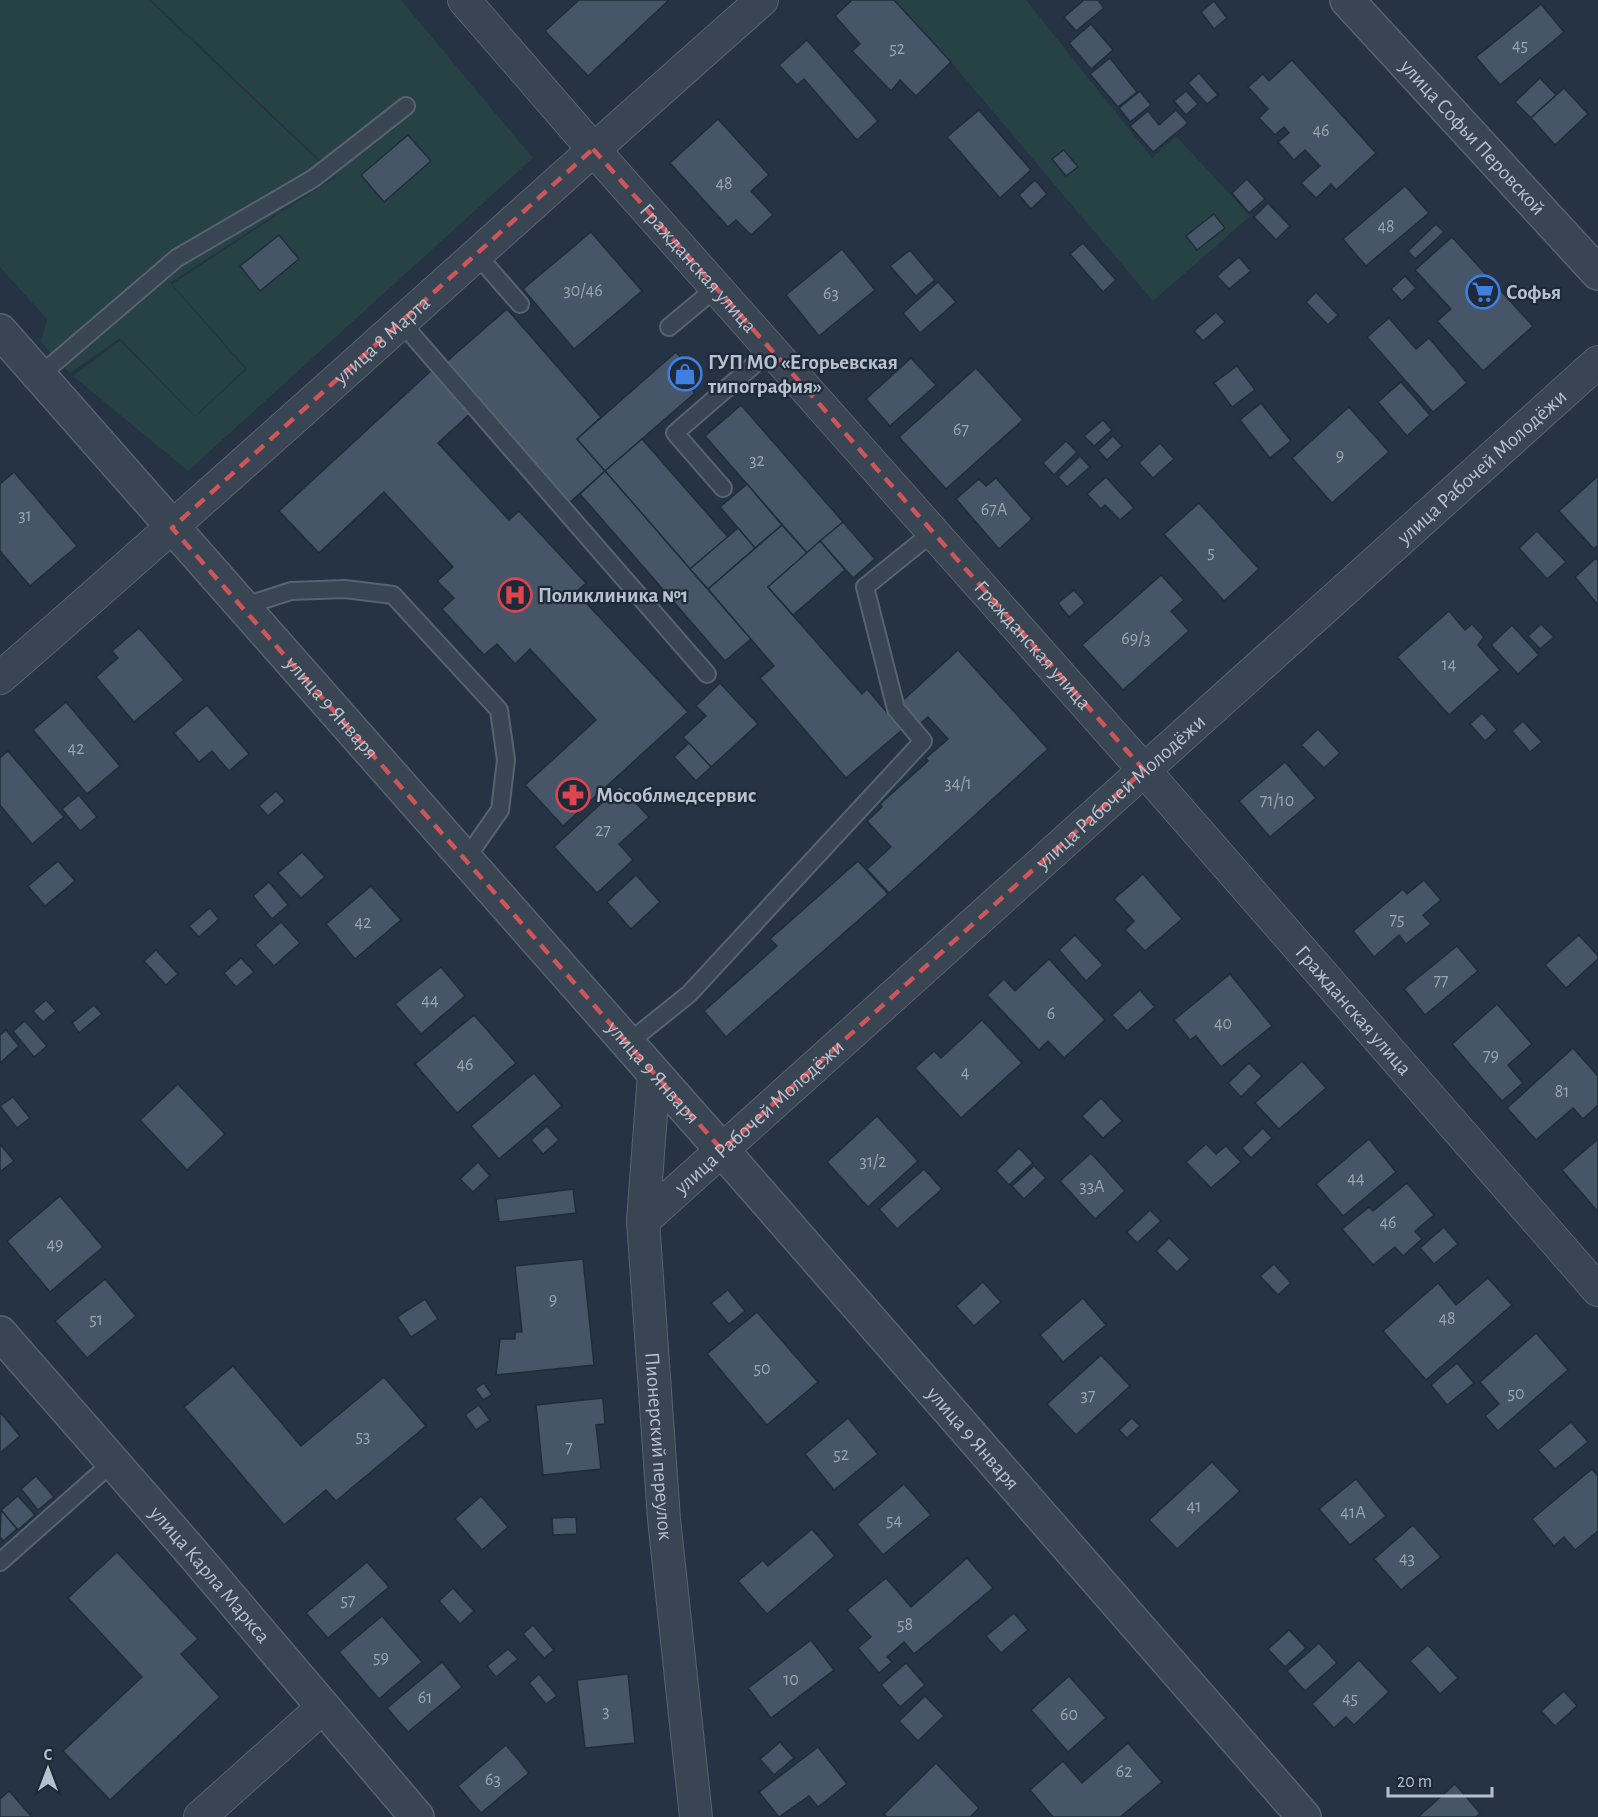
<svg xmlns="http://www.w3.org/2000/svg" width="1598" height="1817" font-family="'Alegreya Sans',sans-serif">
<rect width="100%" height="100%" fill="#253344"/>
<g fill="#274245">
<polygon points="0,0 149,0 334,176 170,283 245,369 195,416 120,338 70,373 41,342 47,319 0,267"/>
<polygon points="151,0 401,0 533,158 188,471 73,376 120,341 195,417 247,369 172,284 337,176"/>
<polygon points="894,0 1026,0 1152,158 1176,136 1250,216 1153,301 951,62"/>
</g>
<g fill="#465568" stroke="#202c3b" stroke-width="1.5">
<polygon points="579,0 669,0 588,76 545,31"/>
<polygon points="852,0 894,0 951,62 916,96 900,80 891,91 852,51 860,44 835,16"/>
<polygon points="1084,0 1098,0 1104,8 1076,31 1064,17"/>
<polygon points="1214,1 1227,18 1214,29 1201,12"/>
<polygon points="1541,4 1564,32 1500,85 1476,57"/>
<polygon points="1091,24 1113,50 1091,69 1069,43"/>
<polygon points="807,40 878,121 857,140 804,79 797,85 779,65"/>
<polygon points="1110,58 1137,92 1118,107 1090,74"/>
<polygon points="1292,60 1376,153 1336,190 1331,184 1316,198 1301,183 1320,166 1305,150 1294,160 1278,142 1289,133 1284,127 1275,135 1259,118 1268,109 1248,87 1263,74 1269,81"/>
<polygon points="1199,73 1218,95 1207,104 1188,83"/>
<polygon points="1540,78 1556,95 1531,118 1515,102"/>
<polygon points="1564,88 1588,114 1555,145 1531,118"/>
<polygon points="1140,91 1151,105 1130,122 1119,108"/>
<polygon points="1186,91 1198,104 1186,115 1174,101"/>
<polygon points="979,110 1031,170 1000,198 947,137"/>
<polygon points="1176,110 1188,123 1153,152 1130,126 1148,111 1159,125"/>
<polygon points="718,119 769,175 751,191 773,215 751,235 736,220 728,227 670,163"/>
<polygon points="408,135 431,161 384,202 361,175"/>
<polygon points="1064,150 1078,167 1066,176 1052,159"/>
<polygon points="1247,179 1265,199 1249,213 1232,193"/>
<polygon points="1035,180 1047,194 1031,209 1019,195"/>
<polygon points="1405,186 1429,213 1366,266 1343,239"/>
<polygon points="1268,203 1290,226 1276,240 1254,217"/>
<polygon points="1214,214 1225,228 1197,250 1186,236"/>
<polygon points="1436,224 1444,232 1415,259 1408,251"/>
<polygon points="591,232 642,291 574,349 523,289"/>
<polygon points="279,235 299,259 260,291 240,266"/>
<polygon points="1452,237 1533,326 1483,371 1437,321 1451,309 1415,270"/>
<polygon points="1083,243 1116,280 1103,292 1070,254"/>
<polygon points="842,249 875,290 819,336 786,295"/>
<polygon points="910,250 935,280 916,296 890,266"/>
<polygon points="1239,257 1251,271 1229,289 1217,276"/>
<polygon points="1405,276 1416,288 1402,301 1391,289"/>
<polygon points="938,282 956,302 920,333 903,313"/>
<polygon points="1316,292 1338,315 1328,325 1306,302"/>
<polygon points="507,309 601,417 577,439 605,471 569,503 446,362"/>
<polygon points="1216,312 1225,322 1203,341 1194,331"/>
<polygon points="1389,318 1416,349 1429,338 1467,383 1433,412 1367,337"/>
<polygon points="676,352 696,375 686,383 695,393 605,471 577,439"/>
<polygon points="911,358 936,385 890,426 866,399"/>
<polygon points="1237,366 1255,390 1232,407 1214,383"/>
<polygon points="434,368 472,412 438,443 509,520 519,511 586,583 576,592 688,712 563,826 525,785 596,720 530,649 515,664 497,644 484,655 442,609 454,598 437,581 453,567 384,492 319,553 279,511"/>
<polygon points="976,368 1023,420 946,489 899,437"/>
<polygon points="1401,382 1430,415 1407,436 1378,402"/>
<polygon points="1261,403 1291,441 1270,458 1240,420"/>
<polygon points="741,405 843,522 807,553 705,436"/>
<polygon points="1349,407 1389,452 1332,503 1292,458"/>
<polygon points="1103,420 1112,430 1094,446 1084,436"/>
<polygon points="1113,436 1122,446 1107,460 1098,450"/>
<polygon points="642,439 728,537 690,569 605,471"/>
<polygon points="1066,441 1077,452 1054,475 1043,463"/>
<polygon points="1160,443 1174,459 1153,478 1139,463"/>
<polygon points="1080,456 1090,467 1067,487 1058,477"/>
<polygon points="605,471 751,639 725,661 580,494"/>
<polygon points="14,472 77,546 30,586 0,551 0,484"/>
<polygon points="1598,476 1598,545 1594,549 1559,511"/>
<polygon points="1106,477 1134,508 1120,520 1105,505 1101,509 1087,494"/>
<polygon points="996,478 1032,519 999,549 956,499 979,479 986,486"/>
<polygon points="747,484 782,525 755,548 720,507"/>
<polygon points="1199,503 1259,569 1224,601 1164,534"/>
<polygon points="843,522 875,559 853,578 820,541"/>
<polygon points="782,525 807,553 768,587 862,694 867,689 902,730 846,778 760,678 774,666 708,589"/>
<polygon points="738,528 755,548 708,589 690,569"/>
<polygon points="1537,531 1566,562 1547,579 1519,548"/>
<polygon points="820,541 845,570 793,615 768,587"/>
<polygon points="1596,558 1598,561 1598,605 1575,577"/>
<polygon points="1161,575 1184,600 1171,611 1189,631 1123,690 1082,645"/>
<polygon points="1074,590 1085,603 1069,617 1058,603"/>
<polygon points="1449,611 1465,630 1472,624 1484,637 1478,645 1500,670 1449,715 1397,657"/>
<polygon points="1541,624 1554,637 1540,649 1528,636"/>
<polygon points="1512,625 1539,655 1518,674 1491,645"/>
<polygon points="139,628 184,680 134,722 96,677 118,658 112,651"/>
<polygon points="958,650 1048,749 889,893 867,869 891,847 867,821 882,807 880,804 928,761 926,758 948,739 928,717 920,724 901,702"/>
<polygon points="720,683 758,724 711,767 683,737 706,716 696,706"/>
<polygon points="66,702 120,766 87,794 33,730"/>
<polygon points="207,705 249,754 229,771 212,751 199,762 174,733"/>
<polygon points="1482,713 1497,730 1485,741 1470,724"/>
<polygon points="1523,721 1542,742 1530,752 1512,731"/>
<polygon points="1318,729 1340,753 1324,768 1301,745"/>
<polygon points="689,743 711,767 696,781 674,757"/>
<polygon points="8,751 64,817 32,844 0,805 0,758"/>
<polygon points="1285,762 1316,798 1270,837 1239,801"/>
<polygon points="620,786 649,817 619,844 633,860 597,893 554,847"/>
<polygon points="276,791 285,801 268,816 259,806"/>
<polygon points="79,795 97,817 80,831 62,809"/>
<polygon points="302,852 325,877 301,898 278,873"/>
<polygon points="58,861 75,881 45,906 28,886"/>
<polygon points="858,861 888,894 726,1037 704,1011 777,946 770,939"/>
<polygon points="1143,874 1182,919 1145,951 1125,930 1134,921 1114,899"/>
<polygon points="636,875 660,902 631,929 607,902"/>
<polygon points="1424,880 1441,900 1423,915 1431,924 1406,944 1399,935 1374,957 1353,931 1403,889 1407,894"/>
<polygon points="269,882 288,905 272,919 253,896"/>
<polygon points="371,886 401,920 355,959 326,924"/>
<polygon points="210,908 219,919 199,937 189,926"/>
<polygon points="281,922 300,943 274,966 255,945"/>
<polygon points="1075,935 1103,965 1086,981 1059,950"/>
<polygon points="1579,935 1598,956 1598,959 1566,988 1545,965"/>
<polygon points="1457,946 1478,971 1425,1015 1404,989"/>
<polygon points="156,950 178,974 166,985 144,961"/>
<polygon points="241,958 254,972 236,987 224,973"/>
<polygon points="1049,959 1105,1020 1064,1058 1048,1041 1039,1050 987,995 1004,979 1015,991"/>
<polygon points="441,967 465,996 421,1034 395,1004"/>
<polygon points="1230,974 1272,1026 1221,1067 1196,1036 1190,1040 1174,1020"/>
<polygon points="1140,990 1155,1007 1127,1031 1112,1015"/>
<polygon points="46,1000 56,1011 43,1022 33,1011"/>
<polygon points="1497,1004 1532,1044 1508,1065 1523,1083 1502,1101 1452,1044"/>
<polygon points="94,1005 102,1014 79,1033 72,1023"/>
<polygon points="474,1015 516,1063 457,1113 415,1064"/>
<polygon points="982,1020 1022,1063 961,1118 915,1068 934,1051 941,1058"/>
<polygon points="25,1021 47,1046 34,1057 13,1031"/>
<polygon points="6,1030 19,1046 0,1063 0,1035"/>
<polygon points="1573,1048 1598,1076 1598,1105 1583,1119 1573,1108 1536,1140 1507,1108"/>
<polygon points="1302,1061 1326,1088 1279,1129 1255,1103"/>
<polygon points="1249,1063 1262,1076 1241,1097 1228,1083"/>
<polygon points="534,1073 562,1106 499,1159 471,1126"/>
<polygon points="178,1084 225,1134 187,1170 140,1120"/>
<polygon points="13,1097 30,1118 17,1128 0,1106"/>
<polygon points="1101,1098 1122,1121 1103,1138 1082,1116"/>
<polygon points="877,1116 918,1161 868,1207 827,1162"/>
<polygon points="547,1126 559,1140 543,1154 531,1140"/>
<polygon points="1263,1128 1272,1138 1251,1158 1242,1148"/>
<polygon points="1369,1139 1396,1172 1343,1216 1316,1184"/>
<polygon points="1598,1139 1598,1212 1562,1170"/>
<polygon points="0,1144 14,1161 0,1172"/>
<polygon points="1206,1144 1216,1154 1226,1146 1241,1162 1211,1188 1186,1162"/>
<polygon points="1019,1148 1033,1163 1009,1185 996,1171"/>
<polygon points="1091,1153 1125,1191 1095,1219 1060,1181"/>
<polygon points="478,1162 490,1176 473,1192 460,1179"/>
<polygon points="1034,1166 1046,1178 1024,1199 1012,1186"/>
<polygon points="924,1169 942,1189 897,1229 879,1209"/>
<polygon points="1407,1183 1434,1215 1415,1231 1422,1239 1403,1256 1395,1247 1373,1265 1342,1229 1369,1207 1373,1211"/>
<polygon points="573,1189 576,1213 499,1222 496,1199"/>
<polygon points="60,1196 103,1247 50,1292 7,1241"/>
<polygon points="1150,1210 1161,1221 1137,1243 1127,1232"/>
<polygon points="1444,1227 1458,1244 1434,1264 1420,1248"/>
<polygon points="1169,1238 1190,1259 1177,1272 1156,1251"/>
<polygon points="583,1259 594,1365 496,1375 500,1339 515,1339 515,1332 522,1332 515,1266"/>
<polygon points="1274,1264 1291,1283 1278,1295 1260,1276"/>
<polygon points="1488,1278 1512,1305 1426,1380 1383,1331 1438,1283 1456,1305"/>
<polygon points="105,1279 136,1316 87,1358 55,1321"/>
<polygon points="983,1282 1001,1302 974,1326 956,1306"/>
<polygon points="728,1290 745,1311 729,1324 711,1303"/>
<polygon points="1083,1298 1106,1325 1063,1362 1040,1335"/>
<polygon points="425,1299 438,1319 411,1337 397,1317"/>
<polygon points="757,1312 818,1382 767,1425 707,1354"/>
<polygon points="1536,1333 1568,1370 1498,1431 1485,1416 1499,1404 1480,1382"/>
<polygon points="1101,1355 1130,1386 1076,1435 1047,1404"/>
<polygon points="1457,1363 1474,1383 1447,1405 1431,1385"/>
<polygon points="233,1366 301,1446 384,1377 426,1426 336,1501 326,1490 284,1525 184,1407"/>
<polygon points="484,1383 492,1395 483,1400 475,1389"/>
<polygon points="603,1398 605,1424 596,1425 601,1469 543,1475 536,1405"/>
<polygon points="479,1405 490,1420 476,1430 465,1415"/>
<polygon points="0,1412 20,1436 0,1453"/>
<polygon points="848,1418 878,1454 834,1490 805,1454"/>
<polygon points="1132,1418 1140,1426 1127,1438 1119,1430"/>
<polygon points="1571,1422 1588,1442 1555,1469 1538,1450"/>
<polygon points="1212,1462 1240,1491 1177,1549 1149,1520"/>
<polygon points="1592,1469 1598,1476 1598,1531 1575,1550 1564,1537 1554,1546 1532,1519"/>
<polygon points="36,1476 54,1497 38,1510 21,1489"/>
<polygon points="1356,1479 1386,1516 1350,1545 1319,1509"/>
<polygon points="904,1484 931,1515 883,1555 857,1524"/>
<polygon points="18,1496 35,1515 18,1530 1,1510"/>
<polygon points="481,1496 508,1527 482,1550 455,1519"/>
<polygon points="1,1510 17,1529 3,1541 0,1537"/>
<polygon points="576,1517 577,1534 553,1535 552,1518"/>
<polygon points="1413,1525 1441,1557 1401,1590 1374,1559"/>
<polygon points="812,1529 835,1556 767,1614 738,1581 763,1560 768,1566"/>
<polygon points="117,1552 198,1639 181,1654 220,1697 110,1800 63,1751 142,1677 68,1598"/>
<polygon points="967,1558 993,1588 914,1654 904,1642 887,1657 892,1662 879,1673 858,1648 871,1637 847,1610 886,1578 911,1607"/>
<polygon points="367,1562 389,1587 328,1638 306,1613"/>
<polygon points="453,1588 474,1611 460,1624 439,1601"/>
<polygon points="1014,1613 1028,1630 1001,1653 986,1636"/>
<polygon points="382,1616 422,1662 379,1699 339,1652"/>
<polygon points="533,1625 554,1650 544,1658 523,1634"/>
<polygon points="1289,1630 1306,1648 1285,1667 1268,1649"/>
<polygon points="811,1640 834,1670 771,1718 748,1688"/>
<polygon points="1319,1643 1337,1663 1305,1691 1287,1671"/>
<polygon points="1428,1645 1458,1678 1440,1694 1410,1661"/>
<polygon points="508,1649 518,1659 496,1677 487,1666"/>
<polygon points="1359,1660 1389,1692 1354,1725 1346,1717 1334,1728 1312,1704"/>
<polygon points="442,1662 462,1687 408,1732 387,1708"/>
<polygon points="906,1663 925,1685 900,1707 881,1685"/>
<polygon points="539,1674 557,1696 546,1704 529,1683"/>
<polygon points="628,1674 635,1743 585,1748 577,1680"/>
<polygon points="1069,1676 1106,1718 1068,1752 1031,1710"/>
<polygon points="1564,1691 1577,1706 1555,1726 1541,1711"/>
<polygon points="925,1696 944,1716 918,1741 899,1721"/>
<polygon points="780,1742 794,1758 774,1775 760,1759"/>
<polygon points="1128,1743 1162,1782 1120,1817 1053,1817 1030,1790 1063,1761 1082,1783"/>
<polygon points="506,1745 529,1773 481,1813 458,1786"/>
<polygon points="818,1747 847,1784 818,1807 809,1796 779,1817 759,1792"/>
<polygon points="936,1763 979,1808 970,1817 887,1817 884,1814"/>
<polygon points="1455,1784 1480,1813 1476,1817 1418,1817"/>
<polygon points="9,1791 32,1817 0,1817 0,1799"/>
</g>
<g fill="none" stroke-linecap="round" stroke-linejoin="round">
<defs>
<g id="service">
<polyline points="476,254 520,304"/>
<polyline points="401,322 707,674"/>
<polyline points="669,327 716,288"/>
<polyline points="39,376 177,258 314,178 406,106"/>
<polyline points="723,488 675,433 771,350"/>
<polyline points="242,607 291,591 345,589 393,595 499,710 506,760 500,810 465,860"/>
<polyline points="628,1043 689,994 923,741 896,709 865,587 933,532"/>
<polyline points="0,1562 113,1462"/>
</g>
<g id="minor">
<path id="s1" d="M464,0L593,149L1144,770L1598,1290"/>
<path id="s2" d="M0,678C257,455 507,225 762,0"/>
<path id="s3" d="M654,1073L643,1221L664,1519L696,1817"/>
<path id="s4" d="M643,1221L1598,362"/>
<polyline points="200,1817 323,1707"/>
</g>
<g id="tertiary">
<path id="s5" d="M1347,0L1598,273"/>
<path id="s6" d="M0,331L722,1150L1304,1817"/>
<path id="s7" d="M0,1333L189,1549L417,1817"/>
</g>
</defs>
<use href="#service" stroke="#586371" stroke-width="20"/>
<use href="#minor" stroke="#586371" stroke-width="34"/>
<use href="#tertiary" stroke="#586371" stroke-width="36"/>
<use href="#service" stroke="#3a4553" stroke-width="16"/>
<use href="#minor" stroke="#3a4553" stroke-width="32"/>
<use href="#tertiary" stroke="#3a4553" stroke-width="33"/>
</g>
<path fill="none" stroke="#cd565a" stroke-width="4.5" stroke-dasharray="12 8" stroke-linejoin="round" d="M593,149L1144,770L722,1150L172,528Z"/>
<defs>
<symbol id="supermarket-ring" viewBox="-11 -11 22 22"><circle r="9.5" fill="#1e2a39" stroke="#3f7fe0" stroke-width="1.5"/><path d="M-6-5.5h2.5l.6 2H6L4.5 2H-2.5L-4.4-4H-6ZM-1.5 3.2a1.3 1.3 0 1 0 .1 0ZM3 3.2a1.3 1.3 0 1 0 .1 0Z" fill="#3f7fe0"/></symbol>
<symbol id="shop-ring" viewBox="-11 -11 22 22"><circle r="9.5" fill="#1e2a39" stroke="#3f7fe0" stroke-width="1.5"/><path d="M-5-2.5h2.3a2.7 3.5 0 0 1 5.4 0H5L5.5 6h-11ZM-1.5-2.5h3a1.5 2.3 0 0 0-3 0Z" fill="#3f7fe0"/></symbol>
<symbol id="hospital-ring" viewBox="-11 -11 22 22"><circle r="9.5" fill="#1e2a39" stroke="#e0444e" stroke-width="1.5"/><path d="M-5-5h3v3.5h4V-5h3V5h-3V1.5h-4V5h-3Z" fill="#e0444e"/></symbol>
<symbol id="pharmacy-ring" viewBox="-11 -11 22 22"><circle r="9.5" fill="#1e2a39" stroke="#e0444e" stroke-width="1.5"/><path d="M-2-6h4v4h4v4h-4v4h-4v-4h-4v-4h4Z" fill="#e0444e"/></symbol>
</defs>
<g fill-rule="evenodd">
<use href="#supermarket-ring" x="1464" y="273" width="38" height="38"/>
<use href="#shop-ring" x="666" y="355" width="38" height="38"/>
<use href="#hospital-ring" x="496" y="576" width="38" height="38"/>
<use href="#pharmacy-ring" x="554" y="776" width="38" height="38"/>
</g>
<g text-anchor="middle" stroke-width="4.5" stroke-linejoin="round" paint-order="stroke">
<g font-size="18" fill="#9ba5b4">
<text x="1520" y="51">45</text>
<text x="897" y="54">52</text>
<text x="1321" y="136">46</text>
<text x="724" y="189">48</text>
<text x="1386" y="232">48</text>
<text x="583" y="296">30/46</text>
<text x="831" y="299">63</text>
<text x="961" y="435">67</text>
<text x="1340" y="461">9</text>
<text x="757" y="466">32</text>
<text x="994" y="515">67А</text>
<text x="25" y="521">31</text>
<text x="1211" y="558">5</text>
<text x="1136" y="644">69/3</text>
<text x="1449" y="670">14</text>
<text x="76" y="754">42</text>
<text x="958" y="789">34/1</text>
<text x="1277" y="806">71/10</text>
<text x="603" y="836">27</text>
<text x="1397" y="925">75</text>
<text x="363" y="928">42</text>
<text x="1441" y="986">77</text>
<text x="430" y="1006">44</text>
<text x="1051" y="1019">6</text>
<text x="1223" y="1029">40</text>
<text x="1491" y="1061">79</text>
<text x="465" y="1070">46</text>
<text x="965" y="1078">4</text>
<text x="1562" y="1097">81</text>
<text x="873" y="1167">31/2</text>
<text x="1356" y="1184">44</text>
<text x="1092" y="1192">33А</text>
<text x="1388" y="1228">46</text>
<text x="55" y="1250">49</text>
<text x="553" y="1305">9</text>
<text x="1447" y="1324">48</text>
<text x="96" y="1325">51</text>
<text x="762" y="1374">50</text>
<text x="1516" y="1399">50</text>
<text x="1088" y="1401">37</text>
<text x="363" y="1442">53</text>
<text x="569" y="1453">7</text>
<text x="841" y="1460">52</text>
<text x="1194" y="1512">41</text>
<text x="1353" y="1518">41А</text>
<text x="894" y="1526">54</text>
<text x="1407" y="1564">43</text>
<text x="348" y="1606">57</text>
<text x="905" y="1630">58</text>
<text x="381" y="1663">59</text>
<text x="791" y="1685">10</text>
<text x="425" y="1703">61</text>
<text x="1350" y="1704">45</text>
<text x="606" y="1717">3</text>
<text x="1069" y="1720">60</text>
<text x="1124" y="1777">62</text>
<text x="493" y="1785">63</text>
</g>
<g font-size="21" fill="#b7c0cd" stroke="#1e2a39">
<text dy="7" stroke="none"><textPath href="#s5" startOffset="186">улица Софьи Перовской</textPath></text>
<text dy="7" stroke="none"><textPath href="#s1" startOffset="356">Гражданская улица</textPath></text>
<text dy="7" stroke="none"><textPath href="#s2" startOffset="510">улица 8 Марта</textPath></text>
<text dy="7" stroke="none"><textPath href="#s4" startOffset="1128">улица Рабочей Молодёжи</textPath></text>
<text dy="7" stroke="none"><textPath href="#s1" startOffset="860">Гражданская улица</textPath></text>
<text dy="7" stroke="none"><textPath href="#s6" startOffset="502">улица 9 Января</textPath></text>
<text dy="7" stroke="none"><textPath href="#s4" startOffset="642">улица Рабочей Молодёжи</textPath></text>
<text dy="7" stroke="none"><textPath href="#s1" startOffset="1346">Гражданская улица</textPath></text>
<text dy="7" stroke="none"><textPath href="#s6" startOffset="988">улица 9 Января</textPath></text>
<text dy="7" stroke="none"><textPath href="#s4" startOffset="156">улица Рабочей Молодёжи</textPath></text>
<text dy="7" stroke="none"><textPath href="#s6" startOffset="1474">улица 9 Января</textPath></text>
<text dy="7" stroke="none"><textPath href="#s3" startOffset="374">Пионерский переулок</textPath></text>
<text dy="7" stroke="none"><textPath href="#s7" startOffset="320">улица Карла Маркса</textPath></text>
</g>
<g font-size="21" font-weight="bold" fill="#b7c0cd" stroke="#1e2a39" text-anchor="start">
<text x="1506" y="299">Софья</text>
<text x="708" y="369">ГУП МО «Егорьевская<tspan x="708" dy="24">типография»</tspan></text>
<text x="538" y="602">Поликлиника №1</text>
<text x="596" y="802">Мособлмедсервис</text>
</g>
</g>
<g transform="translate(48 1769)" stroke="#1e2a39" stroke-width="4.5" paint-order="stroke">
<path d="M0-4.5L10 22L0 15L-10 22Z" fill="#b7c0cd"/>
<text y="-9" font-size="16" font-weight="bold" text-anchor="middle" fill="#b7c0cd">С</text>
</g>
<path d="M1388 1787v9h104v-9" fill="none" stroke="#b7c0cd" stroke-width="3"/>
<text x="1397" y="1787" font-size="18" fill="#b7c0cd" stroke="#1e2a39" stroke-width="4.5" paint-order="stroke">20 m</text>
</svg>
